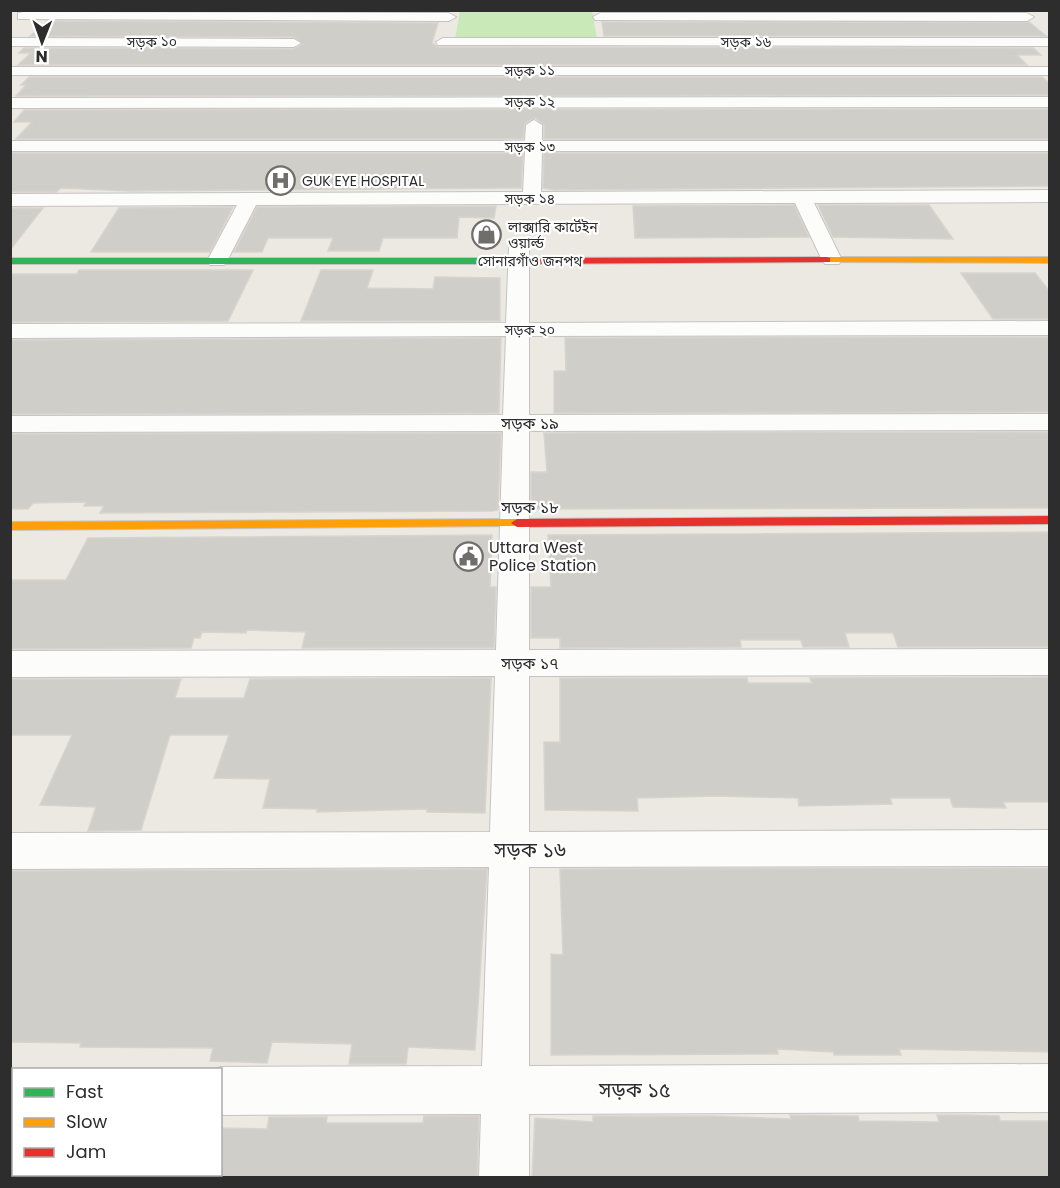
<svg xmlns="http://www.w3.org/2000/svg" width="1060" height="1188" font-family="Poppins,'Noto Sans Bengali',sans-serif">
<rect width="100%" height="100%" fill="#ece8e2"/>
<polygon fill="#cae9b9" points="592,10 597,39 455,39 460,11"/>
<g fill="#d0cec9" stroke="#d7d4ce" stroke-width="1.5">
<polygon points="47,21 438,23 432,43 438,47 1033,48 1041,55 1017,55 1027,65 18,65 31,53 19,53 24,48 294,49 303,44 294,37 30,36"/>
<polygon points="602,22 1029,22 1046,36 604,36"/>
<polygon points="29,77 1042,77 1050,84 1050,95 16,96 26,85 21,85"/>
<polygon points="1050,109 1050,139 544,139 544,125 535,118 525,123 523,139 16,139 32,122 14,122 24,110"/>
<polygon points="10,153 523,153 521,188 130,191 61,188 56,192 10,192"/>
<polygon points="544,153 1050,153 1050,186 555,190 543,188"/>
<polygon points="794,205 809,237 635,238 633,206"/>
<polygon points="818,205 929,205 953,239 833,237"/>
<polygon points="496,206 494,218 459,217 457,238 383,238 379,251 328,251 333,238 268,238 262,252 234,252 257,207"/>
<polygon points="233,207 210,252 91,252 119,208"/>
<polygon points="10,208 43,208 10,250"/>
<polygon points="79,270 253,270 228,321 10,322 10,274 77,274"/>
<polygon points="321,270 373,270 367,288 433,289 435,277 500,278 500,321 301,321"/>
<polygon points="961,273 1035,273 1050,292 1050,319 993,319"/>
<polygon points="1050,337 1050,412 554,413 554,371 566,371 565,338"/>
<polygon points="501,338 499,413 10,414 10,340"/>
<polygon points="1050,432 1050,508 531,509 531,472 547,472 544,433"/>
<polygon points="501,433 498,510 493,511 100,513 104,506 84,506 86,502 33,503 28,509 10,509 10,434"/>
<polygon points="1050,532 1050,647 898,647 893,633 845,633 849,647 803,647 801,640 740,640 741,647 560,648 560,638 531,638 531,587 551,587 548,535"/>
<polygon points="492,535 490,587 496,587 494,648 302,648 306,632 247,630 246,633 202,632 200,638 194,638 191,648 10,649 10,580 66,580 88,538"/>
<polygon points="1050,677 1050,802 1003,802 1006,808 953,807 950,798 890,798 892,804 799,806 798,798 717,796 637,798 638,811 545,810 544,742 560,742 560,678 747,678 748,683 812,683 810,678"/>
<polygon points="491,678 485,813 427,812 427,809 317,812 317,809 263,808 270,779 214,778 229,735 170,735 141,830 88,831 96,807 40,805 72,735 10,735 10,679 181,679 175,698 244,698 250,679"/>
<polygon points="1050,868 1050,1052 899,1049 901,1055 834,1055 834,1052 777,1049 778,1054 551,1055 551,954 563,955 560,869"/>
<polygon points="487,869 475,1050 408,1047 406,1064 349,1064 352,1044 272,1042 267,1063 210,1061 213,1048 80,1047 81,1043 10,1042 10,871"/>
<polygon points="790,1115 858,1116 859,1121 939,1122 937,1115 968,1115 999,1116 1000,1121 1050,1121 1050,1178 532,1178 535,1118 593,1122 593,1116 712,1116 791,1119"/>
<polygon points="424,1116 479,1116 477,1178 220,1178 220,1128 267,1129 269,1117 327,1117 326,1123 423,1123"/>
</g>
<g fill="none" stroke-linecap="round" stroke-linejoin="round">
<defs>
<g id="street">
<polygon points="23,12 449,13 456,17 449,21 18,19 18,13"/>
<polygon points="600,13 1027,13 1034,17 1027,21 595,20 593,17"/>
<polygon points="10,38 294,39 301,43 294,47 10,46"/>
<polygon points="443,38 1050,38 1050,46 438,45 436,42"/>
<rect x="10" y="67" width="1040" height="8"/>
<polygon points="1050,97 1050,107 10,108 10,98"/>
<polygon points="534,120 542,125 542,141 1050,141 1050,151 542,151 541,192 1050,190 1050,202 814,203 842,260 839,264 825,264 822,260 795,203 256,205 227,261 224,265 210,265 207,261 237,205 10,206 10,194 523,192 525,151 10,151 10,141 525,141 526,125"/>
<polygon points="519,240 526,242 529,246 529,323 1050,321 1050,335 529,336 529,415 1050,414 1050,430 529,431 529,650 1050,649 1050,675 529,676 529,832 1050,830 1050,866 529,867 529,1066 1050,1064 1050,1112 529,1114 529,1178 479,1178 481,1114 220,1115 220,1070 215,1070 220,1067 482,1066 489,867 10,869 10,833 490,832 495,676 10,677 10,651 496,650 503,431 10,432 10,416 503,415 506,336 10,338 10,324 506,323 509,246 512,242"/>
<polygon points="10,1068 17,1070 14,1070 14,1116 10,1116"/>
</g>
<polygon id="fast" points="10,258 512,258 516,261 512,264 10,264"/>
<g id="slow">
<polygon points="827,257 1050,257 1050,263 824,262 824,258"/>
<polygon points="517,519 521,520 523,523 521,526 10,530 10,522"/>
</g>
<g id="jam">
<polygon points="827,257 830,258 830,262 512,264 508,261 512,258"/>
<polygon points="1050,516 1050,524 517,527 511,523 517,519"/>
</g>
</defs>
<use href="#street" stroke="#c5c4c3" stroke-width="2"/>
<use href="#fast" stroke="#c5c4c3" stroke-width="2"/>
<use href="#slow" stroke="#c5c4c3" stroke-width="2"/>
<use href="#jam" stroke="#c5c4c3" stroke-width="2"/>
<use href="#street" fill="#fcfcfb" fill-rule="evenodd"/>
<use href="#fast" fill="#30b455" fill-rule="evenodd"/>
<use href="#slow" fill="#ff9f0a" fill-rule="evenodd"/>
<use href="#jam" fill="#e5322d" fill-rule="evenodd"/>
</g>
<defs>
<symbol id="hospital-ring" viewBox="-11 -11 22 22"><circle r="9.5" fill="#fff" stroke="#706e6c" stroke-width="1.5"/><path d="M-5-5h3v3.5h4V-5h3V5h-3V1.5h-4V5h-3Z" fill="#706e6c"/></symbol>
<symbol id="shop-ring" viewBox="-11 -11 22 22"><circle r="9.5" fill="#fff" stroke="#706e6c" stroke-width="1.5"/><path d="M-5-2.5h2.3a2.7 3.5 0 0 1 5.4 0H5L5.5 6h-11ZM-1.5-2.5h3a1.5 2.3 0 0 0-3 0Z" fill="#706e6c"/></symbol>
<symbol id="civic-ring" viewBox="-11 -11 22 22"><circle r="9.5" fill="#fff" stroke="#706e6c" stroke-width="1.5"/><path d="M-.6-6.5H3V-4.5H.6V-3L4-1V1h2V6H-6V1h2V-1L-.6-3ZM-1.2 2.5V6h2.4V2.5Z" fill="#706e6c"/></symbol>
</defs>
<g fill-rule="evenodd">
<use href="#hospital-ring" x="264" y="164" width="33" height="33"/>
<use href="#shop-ring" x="470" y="218" width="33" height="33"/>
<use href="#civic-ring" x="452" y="540" width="33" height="33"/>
</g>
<g text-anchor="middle" stroke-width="4.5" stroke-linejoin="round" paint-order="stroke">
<g font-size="14" fill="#2d2d2d" stroke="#fff">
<text x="152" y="47">সড়ক ১০</text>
<text x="746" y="47">সড়ক ১৬</text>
<text x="530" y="76">সড়ক ১১</text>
<text x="530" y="107">সড়ক ১২</text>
<text x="530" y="152">সড়ক ১৩</text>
<text x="530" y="204">সড়ক ১৪</text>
<text x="530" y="266">সোনারগাঁও জনপথ</text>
<text x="530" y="335">সড়ক ২০</text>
</g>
<g font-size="14" fill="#2d2d2d" stroke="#fff" text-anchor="start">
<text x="302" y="186">GUK EYE HOSPITAL</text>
<text x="508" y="232">লাক্সারি কার্টেইন<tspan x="508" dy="16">ওয়ার্ল্ড</tspan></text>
</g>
<g font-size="16" fill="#2d2d2d" stroke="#fff">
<text x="530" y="429">সড়ক ১৯</text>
<text x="530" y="513">সড়ক ১৮</text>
<text x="530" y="669">সড়ক ১৭</text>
</g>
<g font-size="16" fill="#2d2d2d" stroke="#fff" text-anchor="start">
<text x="489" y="553">Uttara West<tspan x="489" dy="18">Police Station</tspan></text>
</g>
<g font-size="20" fill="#2d2d2d" stroke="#fff">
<text x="530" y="857">সড়ক ১৬</text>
<text x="635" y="1097">সড়ক ১৫</text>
</g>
</g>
<rect width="1060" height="1188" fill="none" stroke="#2d2d2d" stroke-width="24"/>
<rect x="12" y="1068" width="210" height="108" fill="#ffffff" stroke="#ababab" stroke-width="1.5"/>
<rect x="24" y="1088" width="30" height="9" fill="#30b455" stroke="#ababab" stroke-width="1.5"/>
<text x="66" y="1098" font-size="18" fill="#2d2d2d">Fast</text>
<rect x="24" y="1118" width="30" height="9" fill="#ff9f0a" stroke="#ababab" stroke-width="1.5"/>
<text x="66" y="1128" font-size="18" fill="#2d2d2d">Slow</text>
<rect x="24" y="1148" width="30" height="9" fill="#e5322d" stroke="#ababab" stroke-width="1.5"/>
<text x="66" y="1158" font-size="18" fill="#2d2d2d">Jam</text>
<g transform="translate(42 42) rotate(181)" stroke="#ffffff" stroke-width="4.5" paint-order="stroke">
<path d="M0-4.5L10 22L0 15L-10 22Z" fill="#2d2d2d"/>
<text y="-9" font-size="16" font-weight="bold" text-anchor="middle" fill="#2d2d2d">N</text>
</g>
</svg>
